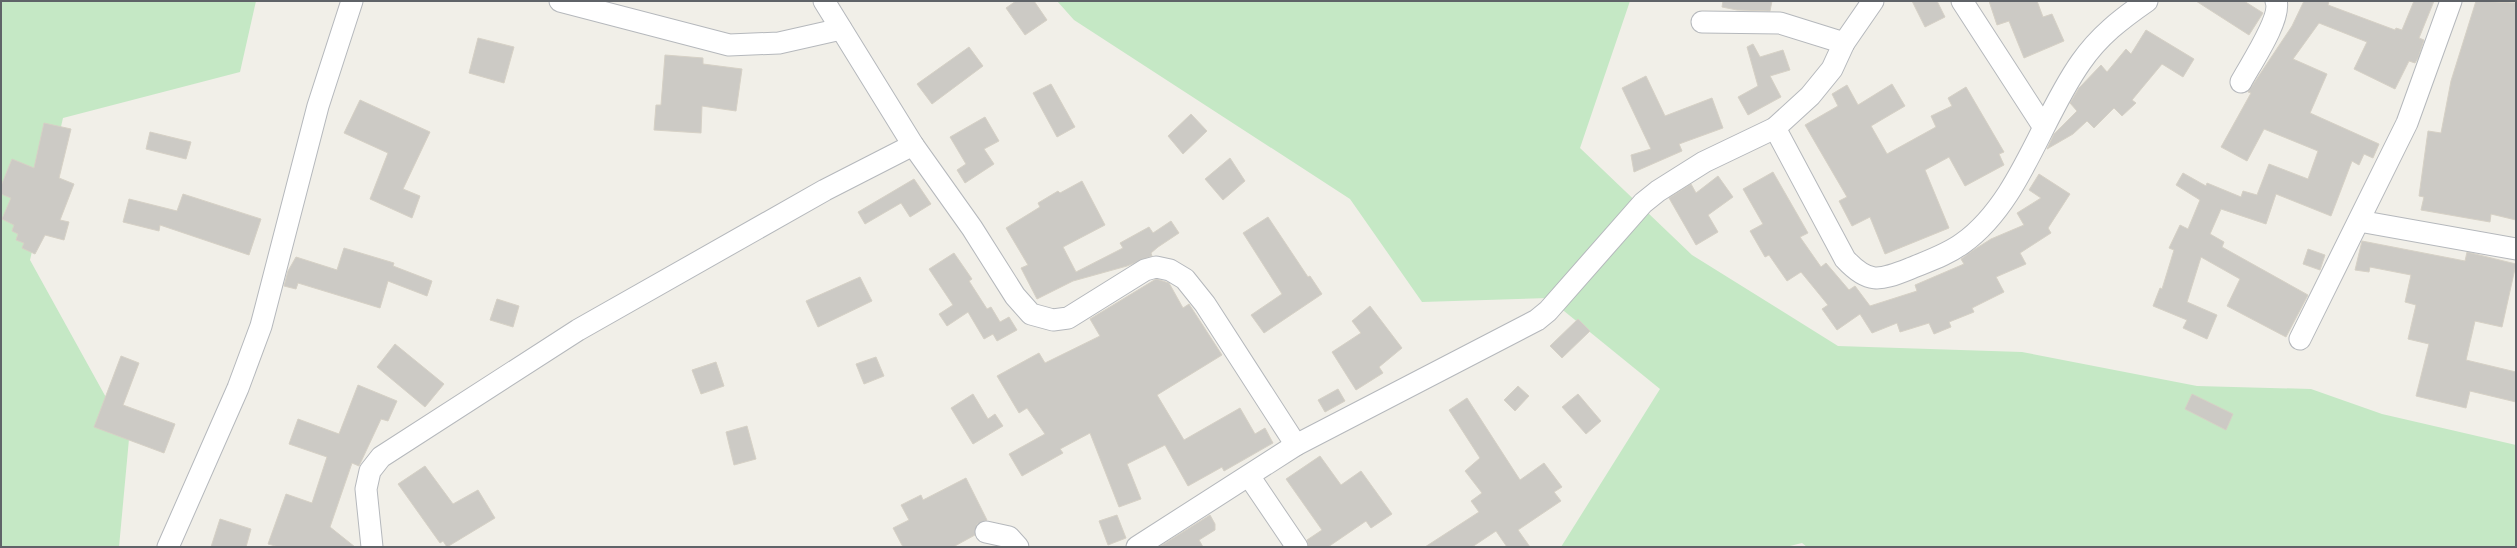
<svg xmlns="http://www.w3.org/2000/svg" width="2517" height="548" font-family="'Golos Text',sans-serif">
<rect width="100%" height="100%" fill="#f1efe8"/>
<g fill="#c5e8c5">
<polygon points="1,1 256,1 240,72 63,118 30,260 129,439 119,547 1,547"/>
<polygon points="1057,1 1630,1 1580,148 1692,255 1838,346 2022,352 2197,386 2311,389 2382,414 2516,445 2516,547 1807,547 1802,543 1786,547 1561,547 1660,389 1548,298 1422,302 1350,199 1074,20"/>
</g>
<g fill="#cccac5" stroke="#d6d1c6">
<polygon points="1016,1 1034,1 1047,20 1025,35 1006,8"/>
<polygon points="1723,1 1772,1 1770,11 1737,10 1722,7"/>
<polygon points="1912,1 1937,1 1945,17 1925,27"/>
<polygon points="1989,1 2037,1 2043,17 2052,14 2064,41 2024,58 2009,21 1997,25"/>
<polygon points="2196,1 2244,1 2263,13 2249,35"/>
<polygon points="2304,1 2329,1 2328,5 2395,30 2396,28 2402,30 2414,1 2434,1 2419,38 2424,40 2418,58 2415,63 2409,61 2395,89 2354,69 2367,42 2319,23 2293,59 2327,74 2310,113 2379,144 2373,158 2364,154 2359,165 2352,161 2331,216 2276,194 2266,224 2221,209 2210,234 2224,242 2222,247 2308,295 2286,337 2227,306 2240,279 2201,257 2187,302 2217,315 2207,339 2183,328 2187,320 2153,306 2160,288 2162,289 2174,250 2169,248 2180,225 2188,229 2200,200 2176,185 2183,173 2206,186 2207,183 2241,197 2243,191 2257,195 2269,164 2308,179 2318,151 2264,129 2247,161 2221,147 2251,93 2248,92 2292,26"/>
<polygon points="2476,1 2516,3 2516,220 2491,214 2490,222 2421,210 2424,197 2419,196 2428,131 2441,133 2451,81"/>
<polygon points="2146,30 2194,59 2183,77 2162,64 2132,100 2136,103 2122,116 2114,108 2094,128 2087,121 2073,134 2047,149 2054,134 2077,111 2070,103 2079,88 2101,65 2107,72 2126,49 2131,54"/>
<polygon points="478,38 514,47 504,83 469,73"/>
<polygon points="1753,44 1760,57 1783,50 1790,70 1770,76 1781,97 1748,115 1738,97 1758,86 1747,47"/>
<polygon points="969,47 983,66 932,104 917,84"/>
<polygon points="665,55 703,58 703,64 742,69 736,111 702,106 701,133 654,130 656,105 661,105"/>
<polygon points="1646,76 1665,116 1712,98 1723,128 1679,144 1682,151 1634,172 1631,155 1651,149 1622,88"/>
<polygon points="1051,84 1075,127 1057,137 1033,93"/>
<polygon points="1892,84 1905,106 1871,126 1887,154 1936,127 1931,116 1952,106 1948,98 1966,87 2004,152 1999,154 2004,165 1965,186 1949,157 1925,170 1949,228 1885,254 1870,217 1852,226 1839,201 1847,197 1805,125 1838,106 1832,94 1847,85 1858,105"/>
<polygon points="360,100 430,132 403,189 420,196 412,218 370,199 388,153 344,133"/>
<polygon points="1191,114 1207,131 1183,154 1168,136"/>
<polygon points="985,117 999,141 984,149 994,164 965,183 957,170 966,164 950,137"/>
<polygon points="44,123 71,129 59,178 74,184 60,220 69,222 64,240 45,235 35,254 22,248 24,243 16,240 18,234 12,231 14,225 2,219 11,198 1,194 1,186 12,159 34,168"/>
<polygon points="150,132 191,142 186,159 146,149"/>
<polygon points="1230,158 1245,181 1223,200 1205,179"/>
<polygon points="1773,172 1808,233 1800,237 1821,267 1826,263 1849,290 1855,286 1870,306 1917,291 1915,285 1964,264 1961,259 1972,251 1991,239 2024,225 2017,213 2041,198 2029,190 2039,174 2070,194 2048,228 2051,233 2020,253 2026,264 1996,277 2004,292 1972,308 1974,312 1949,322 1951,327 1934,334 1929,323 1900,332 1897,323 1872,333 1860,314 1837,330 1822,309 1828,305 1801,272 1787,281 1769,255 1765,257 1750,231 1763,224 1743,189"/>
<polygon points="1718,176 1733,197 1708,215 1718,232 1696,245 1669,198 1691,184 1696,193"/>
<polygon points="914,179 931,204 910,217 901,203 865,224 858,212"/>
<polygon points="1082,181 1105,225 1063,247 1076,272 1123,248 1120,243 1149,227 1153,233 1171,221 1179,233 1158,247 1151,253 1152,256 1127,266 1073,281 1037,299 1021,268 1028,265 1006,228 1040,207 1038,203 1058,191 1060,193"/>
<polygon points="183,194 261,219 249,255 160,225 159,231 123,222 129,199 177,211"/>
<polygon points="1268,217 1308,277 1310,276 1322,294 1264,333 1251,315 1282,294 1243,233"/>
<polygon points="2362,241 2465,261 2467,252 2516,264 2502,327 2475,321 2466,360 2516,372 2516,402 2470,391 2466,408 2416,396 2429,344 2408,339 2416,305 2405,302 2411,275 2370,267 2369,272 2355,270"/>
<polygon points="344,248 394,263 393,266 432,281 427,296 388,281 380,308 298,283 296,289 284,286 288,271 296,257 337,270"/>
<polygon points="2308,249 2325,255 2320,270 2303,264"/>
<polygon points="954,253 972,279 969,281 987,309 991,307 1000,322 1009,317 1017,330 997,341 993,334 984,339 968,312 947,326 939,314 953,305 929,269"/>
<polygon points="860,277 872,301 818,327 806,301"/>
<polygon points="1156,279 1169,283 1183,308 1189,304 1222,355 1157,395 1184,440 1240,408 1255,434 1265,428 1273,443 1224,471 1222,467 1188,486 1165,445 1127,464 1141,499 1119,507 1090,433 1060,449 1063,453 1022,476 1009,454 1045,434 1027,408 1019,413 997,376 1039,353 1045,363 1100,336 1090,319"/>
<polygon points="497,299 519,306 513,327 490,320"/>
<polygon points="1370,306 1402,348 1379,367 1383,373 1356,390 1332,352 1361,333 1352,321"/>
<polygon points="1578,319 1590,331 1562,358 1550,346"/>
<polygon points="395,344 444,384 425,407 377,367"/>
<polygon points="121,356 139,363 123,405 175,424 164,453 94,427"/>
<polygon points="876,357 884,376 864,384 856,364"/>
<polygon points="716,362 724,386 701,394 692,370"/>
<polygon points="358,385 397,401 388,421 381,419 359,466 352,463 330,527 355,547 279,547 268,544 286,494 312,503 327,457 289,444 298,419 339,434"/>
<polygon points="1518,386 1529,396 1515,411 1504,400"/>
<polygon points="1338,389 1345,401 1325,412 1318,400"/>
<polygon points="973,394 988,419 995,414 1003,426 973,444 951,408"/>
<polygon points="1578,394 1601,421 1586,434 1562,407"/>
<polygon points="2192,394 2233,414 2226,430 2185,409"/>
<polygon points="1467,398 1520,480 1544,463 1562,487 1554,492 1561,501 1518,530 1530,547 1507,547 1496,531 1472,547 1425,547 1479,512 1471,501 1482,493 1465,471 1480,458 1449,410"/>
<polygon points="747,426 756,459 734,465 726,432"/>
<polygon points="1320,456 1341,485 1361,471 1392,514 1371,528 1366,521 1328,547 1309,547 1307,540 1322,530 1286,479"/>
<polygon points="425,466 453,504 478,490 495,518 447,547 443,541 440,543 398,484"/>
<polygon points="966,478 987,520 977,524 975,535 953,547 903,547 893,528 909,520 901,505 921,495 923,500"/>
<polygon points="1117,515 1126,538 1108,545 1099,521"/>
<polygon points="1210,515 1215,524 1215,530 1199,540 1203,547 1159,547"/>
<polygon points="220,519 251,529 246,547 211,547"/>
</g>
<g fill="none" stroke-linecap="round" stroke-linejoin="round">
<defs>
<g id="minor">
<polyline points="560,1 729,45 779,43 841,29"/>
<polyline points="824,1 913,145 972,228 1015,296 1031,314 1053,320 1068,318 1145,270 1156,267 1170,270 1185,279 1205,304 1296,445"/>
<polyline points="1962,1 2043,126"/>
<polyline points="1702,22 1780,23 1844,43"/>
<path d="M2241,82C2250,65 2282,18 2276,1"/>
<path d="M1775,128L1845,259C1868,284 1879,281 1909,269C1928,261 1947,255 1963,243C2020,202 2041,118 2081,62C2099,36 2121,19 2147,1"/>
<polyline points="2359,221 2516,249"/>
<polyline points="2300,339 2407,123 2451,1"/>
<polyline points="1249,476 1297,547"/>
<polyline points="986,532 1009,537 1018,547"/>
<polyline points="168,547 238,388 261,326 318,106 352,1"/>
<polyline points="372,547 366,489 370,471 381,457 578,330 825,190 913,145"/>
<polyline points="1137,547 1296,445 1537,320 1548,311 1643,203 1658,191 1704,162 1775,128 1810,96 1832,69 1844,43 1873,1"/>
</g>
</defs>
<use href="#minor" stroke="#b5b8bc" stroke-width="23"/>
<use href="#minor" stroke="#fff" stroke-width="21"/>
</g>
<rect width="2517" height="548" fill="none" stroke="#5f6368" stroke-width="4"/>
</svg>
